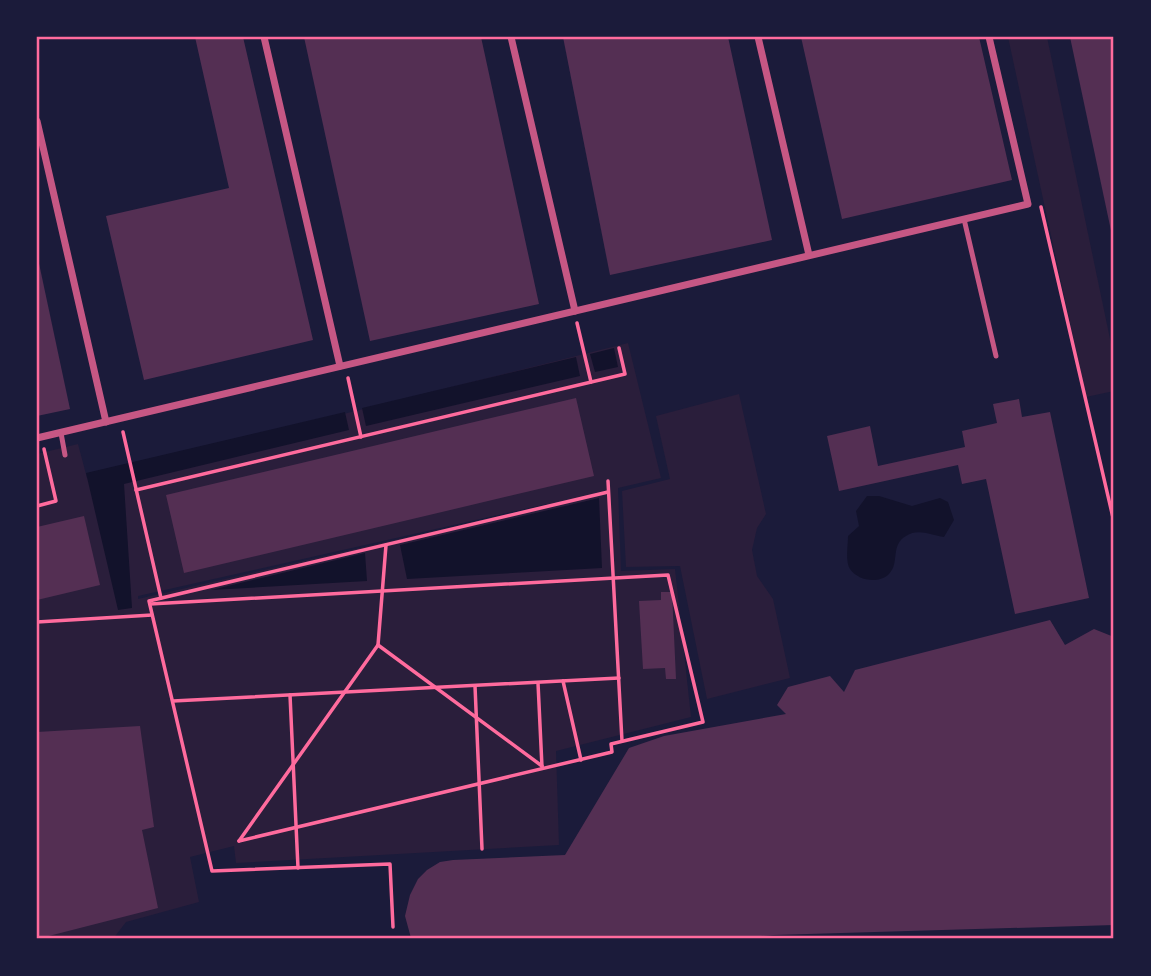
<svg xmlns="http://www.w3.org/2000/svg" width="1151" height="976" font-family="Ubuntu,sans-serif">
<rect width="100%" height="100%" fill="#1b1b3a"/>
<g fill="#2a1e3b" fill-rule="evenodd">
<polygon points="1008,37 1047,37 1114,358 1114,391 1086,397"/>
<path d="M628,343L661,478L618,488L621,571L675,569L691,717L556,751L559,845L236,863L234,846L190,857L199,902L126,922L113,939H37V454L78,444L87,478ZM547,504V505L138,599V596Z"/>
<polygon points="739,394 766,514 757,528 752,550 757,576 773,599 790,678 707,699 680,566 626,567 622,491 670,479 656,416"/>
</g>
<g fill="#12122b">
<polygon points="614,348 618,367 595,372 590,354"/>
<polygon points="576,357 580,376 366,426 362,408"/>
<polygon points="345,412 349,430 124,484 132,608 118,610 86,473"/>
<path d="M867,496H879L912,506L940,498L948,502L954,520L944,537C931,535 918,528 906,536C890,545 900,563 889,574C879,584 858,581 850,569C845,561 848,546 848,536L859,526L856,511Z"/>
<polygon points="599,498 602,568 407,579 400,545"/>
<polygon points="365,553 367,581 211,590"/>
</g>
<g fill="#542f53">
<polygon points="195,37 243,37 313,340 144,380 106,216 229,188"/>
<polygon points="304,37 481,37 539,304 370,341"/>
<polygon points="563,37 728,37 772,240 610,275"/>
<polygon points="801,37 979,37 1012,180 842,219"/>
<polygon points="1070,37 1114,37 1114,240 1113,240"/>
<polygon points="37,254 70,409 37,416"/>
<polygon points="576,398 594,476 184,573 166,495"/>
<polygon points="1019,399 1022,417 1050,412 1089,598 1015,614 986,479 962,484 958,465 839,491 827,436 870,426 878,466 965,447 962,431 997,423 993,404"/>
<polygon points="84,516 100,585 37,600 37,527"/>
<polygon points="661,592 672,592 676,679 666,679 665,668 643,669 639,601 661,600"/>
<polygon points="1050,620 1065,645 1094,629 1114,637 1114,925 774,935 720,939 411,938 405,916 410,895 418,879 427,870 440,862 453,860 565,855 629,748 664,736 786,714 777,705 788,687 830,676 844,692 855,670"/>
<polygon points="140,726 154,827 142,830 158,908 37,939 37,732"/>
</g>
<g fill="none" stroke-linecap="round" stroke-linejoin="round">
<g stroke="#ff6b9d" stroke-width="3.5">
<polyline points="1041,207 1114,522"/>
<polyline points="577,323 591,382"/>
<polyline points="348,378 361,437"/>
<polyline points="123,432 161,598"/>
<polyline points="608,481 622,741"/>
<polyline points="136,490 625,374 619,348"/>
<polyline points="37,506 56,501 44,449"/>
<polyline points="150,604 668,575 703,722 611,744 612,752 239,841"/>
<polyline points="37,622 152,615"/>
<polyline points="378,645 542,766"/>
<polyline points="563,681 581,760"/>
<polyline points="538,683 542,767"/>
<polyline points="475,686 482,849"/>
<polyline points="290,695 298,868"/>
<polyline points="173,701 619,678"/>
<polyline points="239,841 378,645 386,545"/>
<polyline points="393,927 390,864 212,871 149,601 608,492"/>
</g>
<g stroke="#c65784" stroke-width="5">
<polyline points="964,219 996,356"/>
<polyline points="61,433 65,455"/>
</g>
<g stroke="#c65784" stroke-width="7">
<polyline points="264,37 340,366"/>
<polyline points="511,37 575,311"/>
<polyline points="758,37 809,255"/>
<polyline points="37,121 106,422"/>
<polyline points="37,438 1028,204 989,37"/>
</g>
</g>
<rect width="1151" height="976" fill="none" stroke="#1b1b3a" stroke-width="77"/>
<rect x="38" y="38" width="1074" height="899" fill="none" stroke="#ff6b9d" stroke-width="2.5"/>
</svg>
